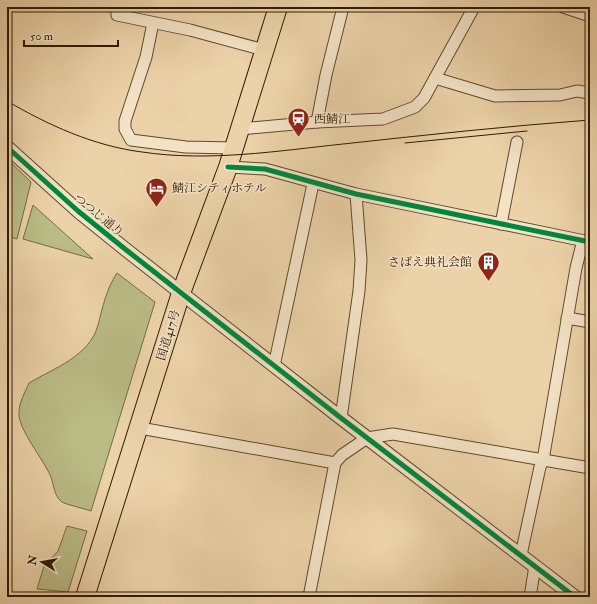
<svg xmlns="http://www.w3.org/2000/svg" width="597" height="604" font-family="'IM FELL Double Pica','Noto Serif JP',serif">
<rect width="100%" height="100%" fill="#ecd2a8"/>
<filter id="stains"><feTurbulence type="fractalNoise" baseFrequency=".005" numOctaves="4"/><feColorMatrix values="0 0 0 0 .2 0 0 0 0 .09 0 0 0 0 .02 0 0 0 .5 -.17"/></filter>
<radialGradient id="worn" r=".72"><stop offset=".6" stop-color="#630" stop-opacity="0"/><stop offset="1" stop-color="#630" stop-opacity=".3"/></radialGradient>
<g fill="#babb85" stroke="#746c44">
<polygon points="7,159 31,182 17,239 7,236"/>
<polygon points="33,205 93,259 23,239"/>
<path d="M117,273L155,302L91,511C85,509 65,504 62,502C54,496 54,486 51,477C44,460 17,428 19,412C19,403 25,392 29,383C54,368 90,356 98,325C103,306 106,290 117,273Z"/>
<polygon points="67,526 87,531 68,592 37,589 44,566 58,551"/>
</g>
<g fill="none" stroke-linecap="round" stroke-linejoin="round">
<defs>
<g id="minor">
<polyline points="117,7 117,15 190,30 264,50"/>
<polyline points="563,7 590,16"/>
<polyline points="153,23 146,57 125,121 125,129 131,140 186,147 234,148"/>
<polyline points="435,78 495,96 560,95 577,91 590,93"/>
<polyline points="317,122 326,75 343,7"/>
<polyline points="240,129 317,122 383,119 415,107 424,98 474,7"/>
<polyline points="228,167 265,169 356,194 585,241"/>
<polyline points="501,224 517,142"/>
<polyline points="567,318 590,322"/>
<polyline points="274,366 313,184"/>
<polyline points="341,418 359,291 361,260 356,194"/>
<polyline points="140,428 335,463"/>
<polyline points="521,555 540,467 543,460 576,268 582,244 590,238"/>
<polyline points="309,597 335,463 342,455 367,438 393,434 590,468"/>
<polyline points="530,597 535,566"/>
</g>
<polyline id="tertiary" points="7,147 78,211 125,249 341,418 575,597"/>
<polyline id="trunk" points="85,597 181,293 228,167 278,7"/>
</defs>
<use href="#minor" stroke="#5e4a2d" stroke-width="13"/>
<use href="#tertiary" stroke="#5e4a2d" stroke-width="15"/>
<use href="#trunk" stroke="#2e1c04" stroke-width="20"/>
<use href="#minor" stroke="#f3e2c6" stroke-width="11"/>
<use href="#tertiary" stroke="#f3e2c6" stroke-width="13"/>
<use href="#trunk" stroke="#ecd2a8" stroke-width="18"/>
<g stroke="#2e1c04" stroke-width="1">
<path d="M7,101C48,125 94,146 142,152C209,162 277,151 343,144C426,135 508,126 590,120"/>
<polyline points="405,143 527,131"/>
</g>
<defs>
<g id="cycleway">
<polyline points="7,147 78,211 125,249 341,418 575,597"/>
<polyline points="228,167 265,169 356,194 585,241"/>
</g>
</defs>
<use href="#cycleway" stroke="#f3e2c6" stroke-width="8"/>
<use href="#cycleway" stroke="#00873e" stroke-width="5"/>
</g>
<defs>
<symbol id="station-pin" viewBox="-11 -11 22 30"><path d="M0 17L-7.5 6A9.5 9.5 0 1 1 7.5 6Z" fill="#8f2418" stroke="#f3e2c6"/><path d="M-3-6H3Q5-6 5-4V2Q5 4 3 4L4.5 6H3L1.5 4h-3L-3 6H-4.5L-3 4Q-5 4-5 2V-4Q-5-6-3-6ZM-3.5-4v3h7v-3ZM-3.5 1v1.5H-2V1ZM2 1v1.5H3.5V1Z" fill="#fff"/></symbol>
<symbol id="hotel-pin" viewBox="-11 -11 22 30"><path d="M0 17L-7.5 6A9.5 9.5 0 1 1 7.5 6Z" fill="#8f2418" stroke="#f3e2c6"/><path d="M-6-4.5h1.5V1H6V5H4.5V3h-9V5H-6ZM-4 0a1.8 1.8 0 1 1 3.6 0ZM.5 0V-2.5h3Q6-2.5 6 0Z" fill="#fff"/></symbol>
<symbol id="building-pin" viewBox="-11 -11 22 30"><path d="M0 17L-7.5 6A9.5 9.5 0 1 1 7.5 6Z" fill="#8f2418" stroke="#f3e2c6"/><path d="M-4-6H4V6H1V3H-1V6H-4ZM-2.5-4.3h1.7v1.8h-1.7ZM.8-4.3h1.7v1.8H.8ZM-2.5-1h1.7V.8h-1.7ZM.8-1h1.7V.8H.8Z" fill="#fff"/></symbol>
</defs>
<g fill-rule="evenodd">
<use href="#station-pin" x="286" y="106" width="25" height="34"/>
<use href="#hotel-pin" x="144" y="176" width="25" height="34"/>
<use href="#building-pin" x="476" y="250" width="25" height="34"/>
</g>
<g text-anchor="middle" stroke-width="3" stroke-linejoin="round" paint-order="stroke">
<g font-size="12" fill="#2e1c04" stroke="#f3e2c6" text-anchor="start">
<text x="314" y="123">西鯖江</text>
<text x="172" y="192">鯖江シティホテル</text>
<text x="472" y="266" text-anchor="end">さばえ典礼会館</text>
</g>
<g font-size="12" fill="#2e1c04" stroke="#f3e2c6">
<text transform="translate(99 215) rotate(39)" y="4">つつじ通り</text>
<text transform="translate(168 335) rotate(-73)" y="4">国道417号</text>
</g>
</g>
<rect width="597" height="604" fill="none" stroke="#ecd2a8" stroke-width="24"/>
<rect x="8" y="8" width="581" height="588" fill="none" stroke="#2e1c04" stroke-width="2"/>
<rect x="12" y="12" width="573" height="580" fill="none" stroke="#2e1c04"/>
<g transform="translate(42 562) rotate(281)" stroke="#f3e2c6" stroke-width="3" paint-order="stroke">
<path d="M0-3L7 15L0 10L-7 15Z" fill="#2e1c04"/>
<text y="-6" font-size="11" font-weight="bold" text-anchor="middle" fill="#2e1c04">N</text>
</g>
<path d="M24 40v6h94v-6" fill="none" stroke="#2e1c04" stroke-width="2"/>
<text x="30" y="40" font-size="12" fill="#2e1c04" stroke="#f3e2c6" stroke-width="3" paint-order="stroke">50 m</text>
<rect width="100%" height="100%" filter="url(#stains)"/>
<rect width="100%" height="100%" fill="url(#worn)"/>
</svg>
